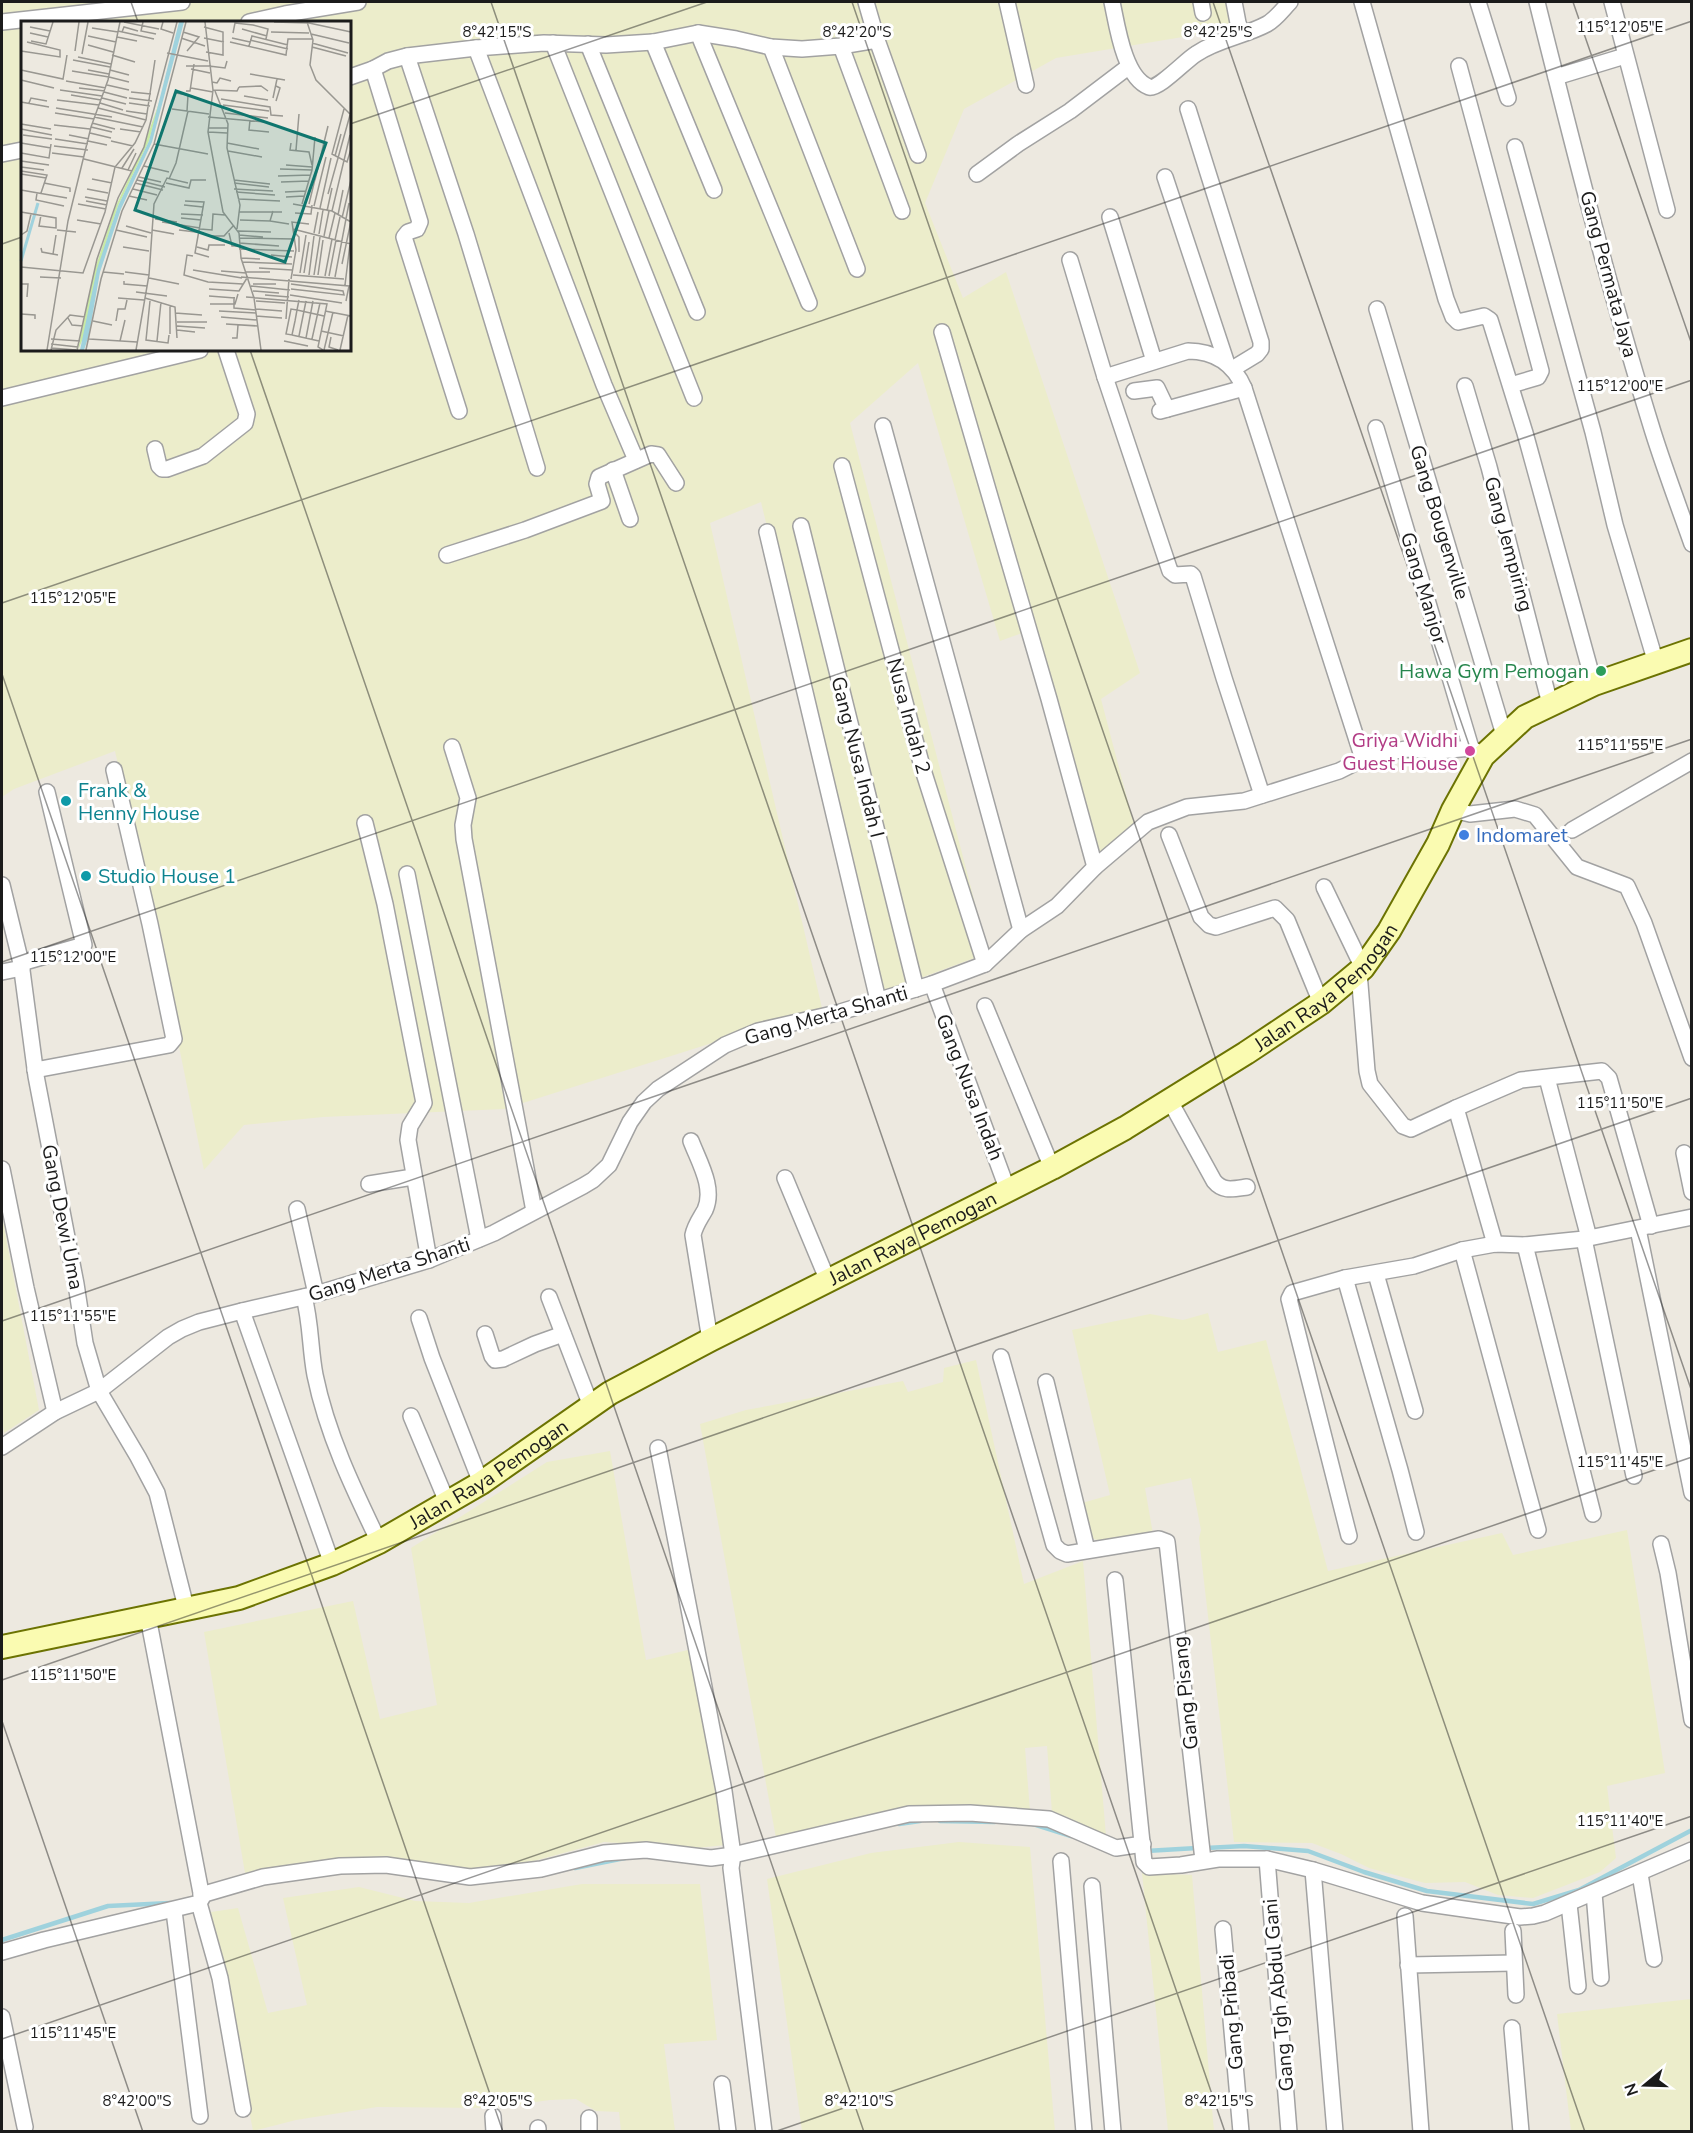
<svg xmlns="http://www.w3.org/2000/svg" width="1693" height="2133" font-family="'Nunito Sans',sans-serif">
<rect width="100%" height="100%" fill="#ede9e0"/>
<g fill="#ecedcb" fill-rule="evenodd">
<path d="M2,2H1238L1243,27L1056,58L964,109L925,203L963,298L1006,272L1140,673L1101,699L1135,829L1101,861L1033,629L1000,641L918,363L850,423L988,953L880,993L761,502L710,523L822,1008L504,1109L323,1117L244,1125L204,1170L154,923L115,751L14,789L2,797ZM22,22H350V350H22Z"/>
<polygon points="2,1216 39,1410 4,1433 2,1419"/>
<polygon points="1208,1313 1218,1352 1266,1340 1328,1571 1502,1533 1513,1555 1627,1530 1665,1773 1607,1786 1616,1858 1600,1872 1533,1898 1498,1895 1465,1882 1425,1883 1369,1868 1341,1854 1312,1843 1234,1842 1199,1538 1201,1530 1191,1478 1145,1488 1153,1534 1106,1543 1091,1538 1082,1503 1110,1495 1072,1330 1150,1314 1183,1320"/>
<polygon points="976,1360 1024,1584 1083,1561 1106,1836 1065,1816 1052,1813 1047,1746 1025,1748 1030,1811 911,1805 776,1838 700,1424 746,1410 903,1381 908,1392 943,1382 944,1368"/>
<polygon points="610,1451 646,1660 692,1649 726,1845 696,1848 604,1842 534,1861 461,1870 406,1861 351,1857 245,1873 204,1632 353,1601 380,1719 437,1705 411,1548 547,1462"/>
<polygon points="959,1842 1030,1847 1055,2131 802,2131 767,1879 871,1853"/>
<polygon points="1142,1873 1192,1875 1214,2131 1168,2131"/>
<polygon points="582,1884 700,1884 717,2040 664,2044 675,2131 621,2131 619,2112 596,2111 576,2099 550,2100 491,2108 377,2107 296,2120 253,2131 211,1912 238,1908 268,2013 307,2005 283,1898 359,1887 415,1901 469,1903"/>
<polygon points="1691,1999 1691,2131 1571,2131 1557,2014"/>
</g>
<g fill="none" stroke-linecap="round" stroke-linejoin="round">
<g stroke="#9fd2dd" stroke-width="4.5">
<polyline points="940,1821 995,1822"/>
<polyline points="899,1824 920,1821"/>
<polyline points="1033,1824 1071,1836"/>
<polyline points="1206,1848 1244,1846 1308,1851 1364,1872 1427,1891 1533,1904 1579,1890 1692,1830"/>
<polyline points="1146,1851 1197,1848"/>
<polyline points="575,1868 625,1858"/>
<polyline points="2,1940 108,1906 170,1903"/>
</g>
<defs>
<g id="street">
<polyline points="866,2 877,40 918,155"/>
<polyline points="1007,2 1026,85"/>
<path d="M1112,2C1117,25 1124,78 1149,87C1158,90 1186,60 1196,54C1218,39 1245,36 1267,24C1276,19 1283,9 1290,2"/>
<polyline points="1201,2 1203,13"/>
<polyline points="1234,2 1238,23 1242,33"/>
<polyline points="1362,2 1446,299 1453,317 1458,322 1484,316 1490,320 1525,433 1594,684"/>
<polyline points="1478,2 1508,98"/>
<path d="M1537,2C1573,146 1609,290 1653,432C1665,470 1679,507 1692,544"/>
<polyline points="1612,2 1667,210"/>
<polyline points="2,22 182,2"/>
<polyline points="249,22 285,14 358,2"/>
<polyline points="698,33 809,303"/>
<polyline points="653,42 714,190"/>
<polyline points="553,43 694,398"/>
<polyline points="588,44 697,312"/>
<polyline points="841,46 902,211"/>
<polyline points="771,47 857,269"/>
<polyline points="476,48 604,385 636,460"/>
<polyline points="407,56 466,234 537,468"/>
<polyline points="1459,66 1541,371 1538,377 1511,385"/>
<polyline points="373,69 420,222 417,229 408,232 404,237 459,411"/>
<polyline points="350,77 373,69 388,61 407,56 476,48 544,43 606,45 653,42 698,33 736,39 771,47 802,49 841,46 877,40"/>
<polyline points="1556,77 1625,56"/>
<polyline points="1188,109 1261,342 1261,349 1257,354 1234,368"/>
<polyline points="1515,147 1593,432 1615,525 1656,663"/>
<polyline points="2,154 22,150"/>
<polyline points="977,174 1018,144 1070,111 1128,67"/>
<polyline points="1165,177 1226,361"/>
<polyline points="1110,217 1154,361"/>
<polyline points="1070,260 1105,377 1170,571 1175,575 1191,574 1193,576 1224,678 1262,795"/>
<polyline points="1377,309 1504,735"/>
<polyline points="942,332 1049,699 1095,867"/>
<path d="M1105,377L1188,351C1214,351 1234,364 1244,388L1363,759"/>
<polyline points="1465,386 1489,467 1550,704"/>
<polyline points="1134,391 1157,388 1167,409"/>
<polyline points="2,398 200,350"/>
<polyline points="1160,411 1244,388"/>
<polyline points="883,426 1021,930"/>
<polyline points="1376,428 1471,748"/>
<polyline points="155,449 159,466 162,469 167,469 203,456 245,423 247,414 226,350"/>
<polyline points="842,466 923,770 985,964"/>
<polyline points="613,470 630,519"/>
<polyline points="801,526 916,989"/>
<polyline points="767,532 878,1000"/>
<polyline points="447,555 525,530 602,501 597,484 599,477 651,454 658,455 676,483"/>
<polyline points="452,747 468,798 463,825 464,839 534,1211"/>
<polyline points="1453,810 1470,814 1515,809 1535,815 1577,867 1627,886 1644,923 1692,1058"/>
<polyline points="365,823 385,904 424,1103 410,1126 408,1140 429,1260"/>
<polyline points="1572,830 1692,761"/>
<polyline points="1169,835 1201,917 1209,925 1216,927 1275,908 1287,920 1321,1003"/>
<polyline points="407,874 479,1239"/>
<polyline points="2,885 21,963 36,1076 76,1284 85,1343 99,1391 138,1457 157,1493 187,1611"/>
<polyline points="1324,887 1363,968"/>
<polyline points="21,963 84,945 47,792"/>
<polyline points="2,972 22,968"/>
<polyline points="1359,972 1367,1071 1370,1084 1403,1126 1411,1129 1456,1108 1521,1080 1602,1071 1609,1078 1651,1226"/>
<polyline points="932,984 1008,1191"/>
<polyline points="985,1006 1052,1168"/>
<polyline points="35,1070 169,1045 174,1039 150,924 114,770"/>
<polyline points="1547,1078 1589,1238"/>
<path d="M1170,1101L1214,1181C1223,1192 1233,1189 1247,1187"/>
<polyline points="1456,1108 1495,1244"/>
<path d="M691,1141C699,1162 715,1188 705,1210C700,1219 695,1225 693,1235L710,1340"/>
<polyline points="1684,1153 1692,1192"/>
<polyline points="2,1169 26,1288 55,1412"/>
<polyline points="785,1178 828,1281"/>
<polyline points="369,1184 413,1177"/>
<polyline points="297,1209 316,1294"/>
<polyline points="1638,1229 1692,1493"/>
<polyline points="1584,1239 1634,1476"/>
<polyline points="1525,1245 1593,1514"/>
<polyline points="1462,1250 1538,1530"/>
<polyline points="1376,1274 1415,1411"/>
<polyline points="1345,1278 1400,1470 1416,1532"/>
<path d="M304,1297C311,1323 310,1349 315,1375C327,1434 353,1488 379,1542"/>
<polyline points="549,1297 591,1406"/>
<polyline points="242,1311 332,1564"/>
<polyline points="419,1318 432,1358 481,1483"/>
<polyline points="485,1334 492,1356 495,1360 503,1359 535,1344 563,1334"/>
<polyline points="1001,1357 1054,1545 1060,1551 1067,1554 1159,1539 1167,1542 1203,1860"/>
<polyline points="1046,1382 1087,1550"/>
<polyline points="411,1416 447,1502"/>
<polyline points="2,1447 55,1412 99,1391 168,1337 182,1329 199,1322 242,1311 316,1294 429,1260 494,1233 583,1186 593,1180 609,1165 630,1122 644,1102 658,1089 725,1045 758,1031 837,1013 932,984 985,964 1021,930 1057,906 1095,867 1148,822 1187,807 1244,801 1339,771 1363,759 1384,753 1406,749 1439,751 1471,748 1483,756"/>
<polyline points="658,1448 724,1791 733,1855 731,1868 764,2132"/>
<polyline points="1349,1536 1289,1299 1292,1293 1345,1278 1414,1266 1462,1250 1495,1244 1525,1245 1584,1239 1692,1217"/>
<polyline points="1661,1544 1668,1573 1692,1720"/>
<polyline points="1115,1580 1144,1862 1149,1867 1181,1865 1218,1859 1267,1859 1313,1870 1422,1903 1520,1917 1533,1916 1545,1913 1692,1850"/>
<polyline points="148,1617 202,1898 199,1903 220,1978 243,2109"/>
<polyline points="1267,1859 1289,2132"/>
<polyline points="1061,1861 1084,2132"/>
<polyline points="1313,1870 1335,2132"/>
<polyline points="1640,1874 1654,1959"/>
<polyline points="1092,1886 1113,2132"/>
<polyline points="1594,1893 1601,1978"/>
<polyline points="201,1895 263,1877 340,1866 386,1865 470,1877 541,1869 604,1853 646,1850 711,1858 733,1855 909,1814 970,1813 1049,1819 1116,1848 1143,1844"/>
<polyline points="1569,1904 1578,1986"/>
<polyline points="174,1911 200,2116"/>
<polyline points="1405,1916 1421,2132"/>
<polyline points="1223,1929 1241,2132"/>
<polyline points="1513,1931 1516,1995"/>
<polyline points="2,1952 44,1940 199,1903"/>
<polyline points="1408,1965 1514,1963"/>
<polyline points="2,2017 25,2127"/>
<polyline points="1512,2028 1521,2132"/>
<polyline points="722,2084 728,2132"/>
<polyline points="493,2116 494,2132"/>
<polyline points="589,2118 589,2132"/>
<polyline points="538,2128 538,2132"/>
</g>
<g id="secondary">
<path id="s1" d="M2,1647L239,1598L332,1564L379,1542L481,1483L610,1393L710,1340L1052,1168L1125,1128L1246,1053L1321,1003L1363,968L1389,931L1438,844L1453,810L1483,756L1525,717L1594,684L1692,650"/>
</g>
</defs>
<use href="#street" stroke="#a2a2a2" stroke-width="18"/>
<use href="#secondary" stroke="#6c7302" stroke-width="26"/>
<use href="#street" stroke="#fff" stroke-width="15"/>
<use href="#secondary" stroke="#fafbb1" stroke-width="22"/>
</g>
<path fill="none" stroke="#1b1b1b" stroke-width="1.5" stroke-opacity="0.45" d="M131,2L138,22M491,2L1225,2132M852,2L1585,2132M1213,2L1692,1392M1573,2L1692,345M350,124L707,2M2,244L22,237M250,350L864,2132M2,603L1692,21M2,674L503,2132M2,962L1692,380M2,1321L1692,739M2,1680L1692,1098M2,1721L143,2132M2,2039L1692,1457M774,2132L1692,1816"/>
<circle fill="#2e9e5b" stroke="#fff" stroke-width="2" cx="1601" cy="671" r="6"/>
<circle fill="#d1479c" stroke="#fff" stroke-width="2" cx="1470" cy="751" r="6"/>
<g fill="#0f9aa8" stroke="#fff" stroke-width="2">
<circle cx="66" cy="801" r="6"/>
<circle cx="86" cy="876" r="6"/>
</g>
<circle fill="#3f7fe0" stroke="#fff" stroke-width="2" cx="1464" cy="835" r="6"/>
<g text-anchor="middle" stroke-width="6" stroke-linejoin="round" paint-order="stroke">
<g font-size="20" fill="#1b1b1b" stroke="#fff">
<text transform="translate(1609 274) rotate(75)" y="7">Gang Permata Jaya</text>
<text transform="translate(1440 522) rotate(73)" y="7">Gang Bougenville</text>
<text transform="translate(1509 544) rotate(75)" y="7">Gang Jempiring</text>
<text transform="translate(1424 588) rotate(73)" y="7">Gang Manjor</text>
<text transform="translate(909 716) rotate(75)" y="7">Nusa Indah 2</text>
<text transform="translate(858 757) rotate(76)" y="7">Gang Nusa Indah I</text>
<text dy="7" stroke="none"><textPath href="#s1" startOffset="1494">Jalan Raya Pemogan</textPath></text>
<text transform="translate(826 1015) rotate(-16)" y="7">Gang Merta Shanti</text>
<text transform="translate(970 1087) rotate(69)" y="7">Gang Nusa Indah</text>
<text transform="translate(63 1217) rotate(79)" y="7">Gang Dewi Uma</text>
<text dy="7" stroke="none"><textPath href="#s1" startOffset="1008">Jalan Raya Pemogan</textPath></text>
<text transform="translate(389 1269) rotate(-18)" y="7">Gang Merta Shanti</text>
<text dy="7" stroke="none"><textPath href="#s1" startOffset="522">Jalan Raya Pemogan</textPath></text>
<text transform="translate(1185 1693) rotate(-96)" y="7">Gang Pisang</text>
<text transform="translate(1278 1995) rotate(-95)" y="7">Gang Tgh Abdul Gani</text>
<text transform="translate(1231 2012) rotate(-95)" y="7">Gang Pribadi</text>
</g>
<g font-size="20" fill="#27864d" stroke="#fff" text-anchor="end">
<text x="1589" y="678">Hawa Gym Pemogan</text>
</g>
<g font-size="20" fill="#b23c85" stroke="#fff" text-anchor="end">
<text x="1458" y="747">Griya Widhi<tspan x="1458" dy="23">Guest House</tspan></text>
</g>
<g font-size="20" fill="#0d838f" stroke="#fff" text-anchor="start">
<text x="78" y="797">Frank &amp;<tspan x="78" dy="23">Henny House</tspan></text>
<text x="98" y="883">Studio House 1</text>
</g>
<g font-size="20" fill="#366cbe" stroke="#fff" text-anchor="start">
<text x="1476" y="842">Indomaret</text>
</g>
</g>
<g transform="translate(21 21)">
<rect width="330" height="330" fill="#ede9e0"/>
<path d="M139,79L128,120L97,185L84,225L64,313L57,329L72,254L94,187L122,127Z" fill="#c9eaa4"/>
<path d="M158,1H163L131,121L100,188L79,251L68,314L63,329H59L76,248L97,185L128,120Z" fill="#9fd2dd"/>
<path fill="none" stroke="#9fd2dd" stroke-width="3" d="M0,240L17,182"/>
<path fill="none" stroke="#999791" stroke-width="1.5" d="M103,1L138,8M122,1L120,10L135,13M142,1L140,8L152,12M184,1L192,69L187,111L202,191L218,212L220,237L233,277L240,329M253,1L288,2L330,11M286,1L292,19L289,44L295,59L330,94M9,6L29,10M183,6L202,11V34L185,31M71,7L97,11M221,8L246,15M97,10L133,18M101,11L103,6L117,10M162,11L178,16L166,30M250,11L288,12M9,12L27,16M212,12L214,2L232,4L247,8L245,18M290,13L328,22M67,15L95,21M96,16L116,20M160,17L184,25M183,17L203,21M211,17L229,21M229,19L267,28M10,20L25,23L32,1M209,21L265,34L267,18H291M291,22L327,32M67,24L92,31M228,25L231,15L267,24M291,26L325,35M0,30L39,36V29L6,21M54,30L58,1M146,32L187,40M61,33L67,1M91,34L114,41M57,36L90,43M52,39L89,46M165,45H188M188,45L204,47L206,40M170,48L189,52M0,49L42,58L46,34M67,49L88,53M89,49L108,54M51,50L88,56M229,53L264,59M88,56L108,61M0,59L33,67M45,60L85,67M191,61L196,62L199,57L210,60M86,64L108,69M255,65L259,67L255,80M218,66L240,65L247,70M58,67L84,70M170,67L192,71M39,69L81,75M192,69L216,70L218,66M165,70H169L173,43M194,70L207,103L206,127L219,184L216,208M83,71L106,77M110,71L130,73M155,72L167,74L166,90M50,74L80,79M223,75L247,79M81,77L105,83M108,77L131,80M252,77L256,58M200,78L249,86L250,94L262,95M36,79L78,84M0,81L28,86M8,82L10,77L26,80M79,82L102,89M108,82L129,85M202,84L248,90M35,87L91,96M77,87L125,99M151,88L188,93M323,88L311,133L326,141L330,128M105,90L126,93M34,92L73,98M204,92L247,97M73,96L122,106M187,96L244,101M229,99L228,109L248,111M71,102L94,108M0,103L30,108M33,104L69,108M70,106L91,111M187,107H207M0,108L31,114M99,108L120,111M187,111L206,112M69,112L90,117M2,114L31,118M48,114L68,118M34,118L67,123M67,120L86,124M90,120L112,125M0,122L30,127M206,122L238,128M270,122L269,129L288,131L291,144M133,123L187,133M33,125L67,129M275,129L278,93M207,130L241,136M0,132L28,137L30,123M31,132L63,136M314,135L320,113M63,138L111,150M0,140L28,144M265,144L291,146M123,145L148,151M0,146L23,149M101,147L113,128M259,148L291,149M107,149L115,132M0,150L26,154L20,172M0,153L25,157M257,155L290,154M118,156L140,161M71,158L91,162M148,158L155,142L167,90M116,159L144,166M213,159L249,163M294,159L307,105M260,161L288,160M23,162L49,167V171M114,162L142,169M145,162L168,167L170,159H185M213,162L248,166M66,168L87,172M112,168L136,174M213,168L252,170M0,169L46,177M215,171L254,174M264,171L285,170M16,172L15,179L43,185M307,173L329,94M108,175L126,179M64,176L86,180M265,176L283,175M217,178L259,180M65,180L86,184M164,180L183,181L174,232L188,236M57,183L85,188M272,183L311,190L330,201M281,183L291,149L294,116M288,183L294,158M163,184L182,186M293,185L305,136M299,187L310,137M306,190L311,167M311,190L329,114M0,191L35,197V207L18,205L20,194M218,191H261M274,192L290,193L291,184M160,193L182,194M317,194L322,169M160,197L180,199M321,197L330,159M134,198L156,201M56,199L80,203M219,199L249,200L252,190M249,200L268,203M141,201L179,207M105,205L130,212M179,208L191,209L192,193L204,194M272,208L330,223M36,209L55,211M95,209L126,216M131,209L153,213M158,209L183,212M217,210L250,211M208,212L211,225H218M274,212L278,216V231M293,212L297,191M298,213L302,189M0,214L6,210L10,193M218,214L242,216M188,215H203L213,204M303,215L308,190M218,217L273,218M308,217L314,192M314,219L319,196M218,222L258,225M102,226L128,230M176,226L187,229L188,224H204M20,227L21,231L37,234M218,228L273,230M32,233L35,214M250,234L271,236M172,235L166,234L163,254L187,261L222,263M220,237L239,238M221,241L271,243M321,243L330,200M0,246L62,252L84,191L94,146L114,122L125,99L134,39M238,247L271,249M172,249L221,257M200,250L225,252M82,251L103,253M104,251L128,254M224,251H249M279,252L285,214M283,252L288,221M272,254L323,258M288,254L293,215M293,254L299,216M297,254L302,219M304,255L311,218M308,255L315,219M19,256L40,257M220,256L328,265L325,280M314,256L328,182M128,257L158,263M270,258L275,229L271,201L288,203M103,260V263L126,265M0,263H7L6,276M232,263H255M324,264L329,223M230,265L269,269M188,268L218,270L226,257M270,268L323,274L322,270L270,263M232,270L258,272M115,271L146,275M244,274L268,276M269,274L321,282M188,275L214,277M213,276V287L235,289M225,276L306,283L297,326L302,329M97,277L123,279M124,277L154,286L156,317M278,279L276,289L274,300L271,314L265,313L270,288L276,289L303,295M129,280L125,319L147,322L148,314M235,280L264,282M189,283H214L217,273M235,288L261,290M198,290L235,292M304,290L330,295M154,292L181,294M0,293L14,294V298M235,295L261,297M200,296L236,299M47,297L51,304L62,305M265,298L268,258M72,300L91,304M95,300L97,288H104L106,279M156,301H186M205,303L237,305M156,305L184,307M156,309L174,311M300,310L323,315M149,313V284M271,314L298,320M278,315L285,280M310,316L308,326L317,329M211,317H216L217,304M285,317L292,280M30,318L59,320M68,318L116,321M291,318L299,282M99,320L104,299M136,320L140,281M263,320L287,325M30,323L57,326M30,327L55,329M26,329L47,200L70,106L87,59L99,1M30,329L35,309L49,294L64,296M56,329L76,238L97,177L123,126L156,1M65,329L80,258L101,190L133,123L165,1M115,329L128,254L133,183L146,157L167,162M303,329L312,291M319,329L327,294"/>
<path fill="#0f766e" fill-opacity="0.15" stroke="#0f766e" stroke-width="3" d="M155,70L305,122L264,241L114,189Z"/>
<rect width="330" height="330" fill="none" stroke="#1b1b1b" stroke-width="3"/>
</g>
<g font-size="15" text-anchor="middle" fill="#1b1b1b" stroke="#fff" stroke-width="6" stroke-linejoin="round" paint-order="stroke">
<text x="1620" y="32">115°12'05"E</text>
<text x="1218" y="37">8°42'25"S</text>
<text x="497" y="37">8°42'15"S</text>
<text x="857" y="37">8°42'20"S</text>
<text x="1620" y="391">115°12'00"E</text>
<text x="73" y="603">115°12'05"E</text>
<text x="1620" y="750">115°11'55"E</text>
<text x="73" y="962">115°12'00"E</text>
<text x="1620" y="1108">115°11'50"E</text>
<text x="73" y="1321">115°11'55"E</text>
<text x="1620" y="1467">115°11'45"E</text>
<text x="73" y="1680">115°11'50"E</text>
<text x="1620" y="1826">115°11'40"E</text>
<text x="73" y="2038">115°11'45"E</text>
<text x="137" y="2106">8°42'00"S</text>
<text x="498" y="2106">8°42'05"S</text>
<text x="859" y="2106">8°42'10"S</text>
<text x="1219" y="2106">8°42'15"S</text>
</g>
<rect width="1693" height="2133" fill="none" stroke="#1b1b1b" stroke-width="6"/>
<g transform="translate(1645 2085) rotate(251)" stroke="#ffffff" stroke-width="4.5" paint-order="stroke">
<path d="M0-4.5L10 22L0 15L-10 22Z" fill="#1b1b1b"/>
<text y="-9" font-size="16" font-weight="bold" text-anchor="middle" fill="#1b1b1b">N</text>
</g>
</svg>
